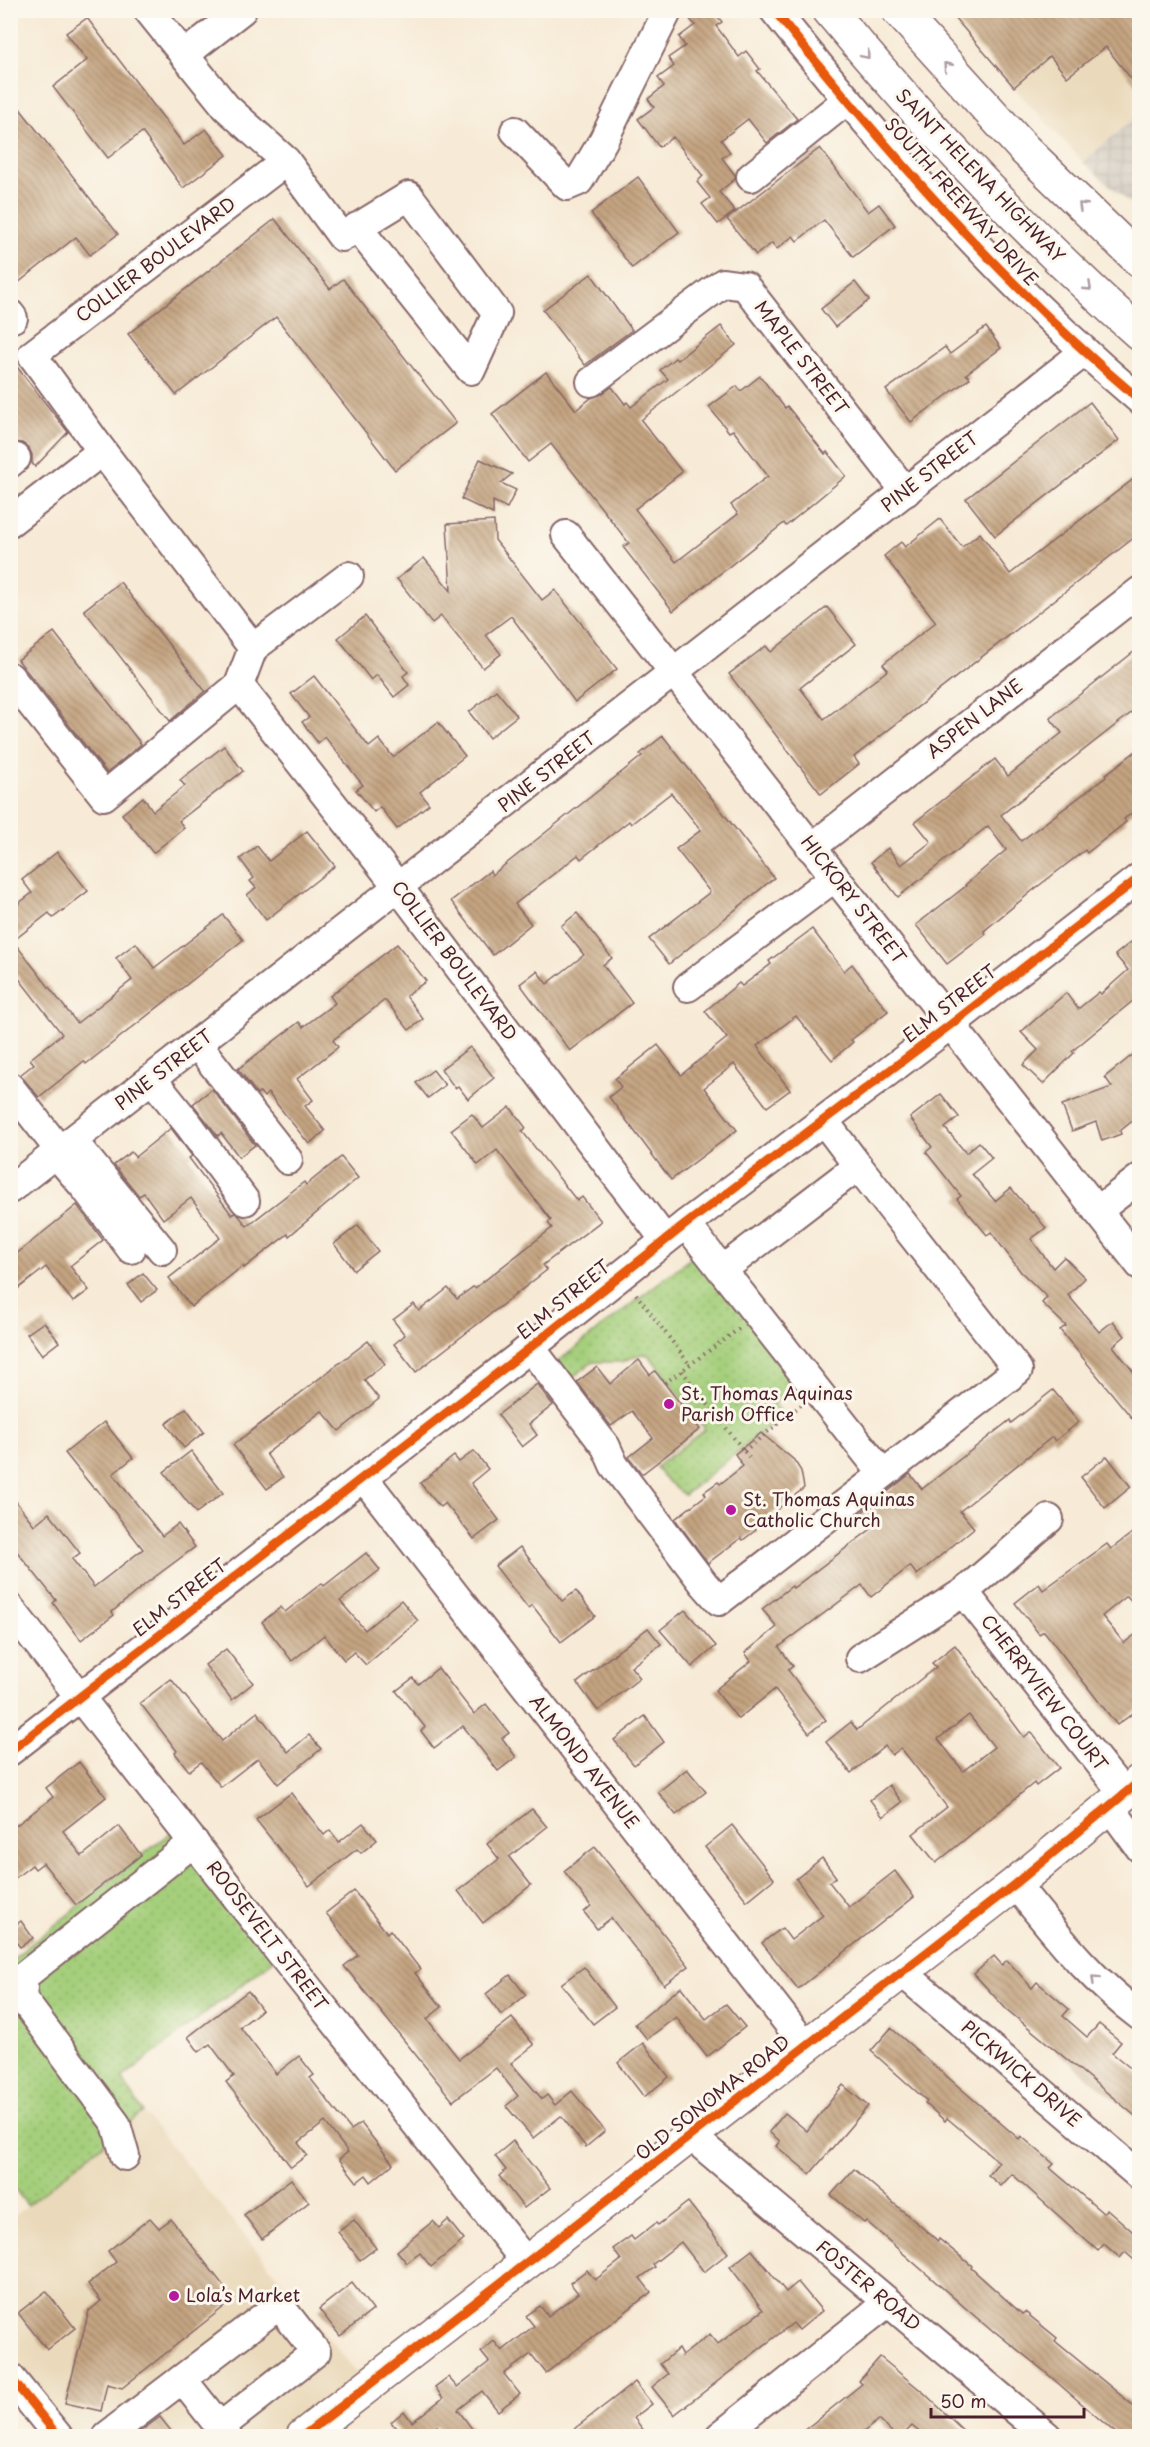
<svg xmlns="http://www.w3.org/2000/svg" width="1150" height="2447" font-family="'Playpen Sans',sans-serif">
<defs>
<pattern id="industrial-grid" width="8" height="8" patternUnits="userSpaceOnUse" patternTransform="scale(1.5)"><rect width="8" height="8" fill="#cac3b8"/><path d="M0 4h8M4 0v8" fill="none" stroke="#afa79e"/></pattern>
<pattern id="grass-dots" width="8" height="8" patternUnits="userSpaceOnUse" patternTransform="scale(1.5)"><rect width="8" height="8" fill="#a5cf7b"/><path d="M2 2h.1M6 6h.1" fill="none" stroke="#90b16a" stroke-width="1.8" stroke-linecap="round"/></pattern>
<pattern id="building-back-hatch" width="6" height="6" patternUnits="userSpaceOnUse" patternTransform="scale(1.5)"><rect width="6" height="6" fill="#c4a481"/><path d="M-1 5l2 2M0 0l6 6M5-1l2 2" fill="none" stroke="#a1856a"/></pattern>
</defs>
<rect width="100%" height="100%" fill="#fbf7ec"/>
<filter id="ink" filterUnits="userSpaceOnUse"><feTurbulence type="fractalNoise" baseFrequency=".0167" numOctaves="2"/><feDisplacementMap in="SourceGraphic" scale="12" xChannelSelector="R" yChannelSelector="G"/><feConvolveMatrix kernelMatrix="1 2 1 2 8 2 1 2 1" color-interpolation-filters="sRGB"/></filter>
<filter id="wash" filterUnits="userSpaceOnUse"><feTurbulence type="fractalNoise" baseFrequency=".008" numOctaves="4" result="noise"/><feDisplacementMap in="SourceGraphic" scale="24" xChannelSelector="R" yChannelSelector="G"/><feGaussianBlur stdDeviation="1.35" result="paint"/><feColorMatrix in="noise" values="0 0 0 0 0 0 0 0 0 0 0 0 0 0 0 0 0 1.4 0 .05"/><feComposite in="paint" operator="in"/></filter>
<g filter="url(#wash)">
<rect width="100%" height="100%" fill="#f7ead6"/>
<g fill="#ead9ba">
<polygon points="942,11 1139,11 1139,114 1083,162"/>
<polygon points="143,2112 368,2386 303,2436 58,2436 11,2377 11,2218"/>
</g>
<polygon fill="url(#industrial-grid)" points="1139,114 1139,211 1083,162"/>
<g fill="url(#grass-dots)" stroke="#787753" stroke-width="1.5">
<polygon points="697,1253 799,1384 774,1403 783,1415 684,1495 663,1477 656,1467 705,1429 649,1355 641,1354 622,1362 593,1362 569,1380 556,1363"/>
<polygon points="180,1825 281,1954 122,2078 143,2112 27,2205 11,2184 11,1960"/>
</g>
<g id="blocks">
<g fill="url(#building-back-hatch)" fill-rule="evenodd">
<polygon points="697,10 713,10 722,22 716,26 739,57 746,51 760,69 757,71 797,119 767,143 748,119 721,140 730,152 722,158 735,175 735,179 719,192 735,211 718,224 702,204 710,198 697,182 703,176 673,137 659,147 638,119 654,107 648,99 664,86 658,78 674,66 668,58 685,46 679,37 695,25 688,17"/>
<polygon points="948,10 1140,10 1140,90 1106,47 1067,77 1050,56 1014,87"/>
<polygon points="87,18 184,145 206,129 227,155 183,188 142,132 108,158 53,87 87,60 66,33"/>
<polygon points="10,96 118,234 90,255 76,237 18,283 10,274"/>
<polygon points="820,148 868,212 879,204 895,225 853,257 824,220 797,241 793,236 777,249 772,243 756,255 727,219"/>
<polygon points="638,177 679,232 632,268 591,213"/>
<polygon points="275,219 330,289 343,279 456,423 395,470 276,317 176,395 128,334"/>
<polygon points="591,274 632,330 585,365 543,310"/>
<polygon points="855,282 869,300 835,327 821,309"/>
<polygon points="721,326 736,345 641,420 682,472 635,509 676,562 738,514 731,505 768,476 733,430 729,432 709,407 737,386 741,391 760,376 785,408 787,406 825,454 827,452 846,476 786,526 784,523 673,611 623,547 629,543 551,444 528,462 492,414 546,372 576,410 591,398 600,395 612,387 625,404 627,402 631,407 668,379 660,370 675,358 677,360"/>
<polygon points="986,327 1001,348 966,374 970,378 911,422 886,390 945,347 950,354"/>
<polygon points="10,358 68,432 35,467 32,463 32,455 29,448 22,443 15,442 10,436"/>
<polygon points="1090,402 1119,440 995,536 966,499"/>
<polygon points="480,459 512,474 501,483 516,490 507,508 493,501 493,514 461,499"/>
<polygon points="1140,474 1140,533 854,757 859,764 821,794 729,674 766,646 771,652 827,607 856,644 800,688 824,719 888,670 883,664 936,622 884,556 901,542 905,547 940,519 962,547 980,533 1010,574"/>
<polygon points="494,521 495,540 542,600 555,590 617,669 575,702 511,616 486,635 501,654 483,668 441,616 432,623 397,579 424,558 451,591 447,524"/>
<polygon points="120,582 205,691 170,721 84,610"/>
<polygon points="365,616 408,672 403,676 409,685 394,697 377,675 371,680 338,638"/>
<polygon points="54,632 141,744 107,773 18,660"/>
<polygon points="1140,647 1140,706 1001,815 1021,841 1106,777 1105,775 1140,748 1140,807 1124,819 1126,822 1087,853 1085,850 1032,891 984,931 986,934 947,964 916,925 966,886 965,885 1006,850 988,826 898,897 871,862 888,848 901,865 931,842 915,822 995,759 1008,776 1062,733 1050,718"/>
<polygon points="314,676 369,747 379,739 393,757 438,722 465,756 420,792 429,804 397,829 380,807 374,812 356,790 363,785 325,737 318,743 302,722 309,717 291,694"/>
<polygon points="496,690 517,716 489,738 469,712"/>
<polygon points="663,736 774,878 669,964 649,939 710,892 676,849 701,830 671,793 631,824 629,821 581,859 578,855 515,904 531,924 493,955 451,901 490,871 492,875 642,756 640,754"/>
<polygon points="224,746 243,771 179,821 184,828 153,853 122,814 143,797 153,811 185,786 180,780"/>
<polygon points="307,831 335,866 266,920 247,895 256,888 250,881 254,878 240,859 257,846 269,861"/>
<polygon points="57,852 88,891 53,918 49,913 13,941 77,1023 132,980 116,958 136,943 154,968 223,915 243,940 86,1064 84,1061 39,1097 20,1075 34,1064 30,1059 62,1034 10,967 10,910 32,893 22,880"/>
<polygon points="577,913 612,958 603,965 632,1003 570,1051 520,984 537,971 547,984 584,955 561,926"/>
<polygon points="812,929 844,971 852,964 888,1011 851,1040 853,1042 832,1060 796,1016 757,1046 790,1090 767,1107 734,1064 704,1088 737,1130 671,1180 609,1097 621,1087 615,1079 658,1045 681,1075 727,1038 705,1011 739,983 742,986 771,964 769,961"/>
<polygon points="1131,942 1140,952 1140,995 1072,1051 1074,1053 1043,1084 1023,1065 1038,1050 1021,1032 1066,993 1078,1009 1099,992 1101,994 1128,970 1115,955"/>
<polygon points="397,944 426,981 406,996 423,1019 409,1030 385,1000 333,1040 338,1047 297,1079 313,1100 305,1106 325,1131 309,1144 268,1093 264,1097 260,1092 257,1094 238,1069 299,1022 303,1027 335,1003 330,996"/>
<polygon points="470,1047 494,1078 468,1099 458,1086 455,1088 441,1069"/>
<polygon points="1140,1049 1140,1115 1120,1131 1121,1134 1102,1141 1096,1122 1072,1131 1062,1105 1112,1087 1105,1077"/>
<polygon points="433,1070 445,1085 428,1098 416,1083"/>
<polygon points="212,1089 255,1145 239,1157 221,1133 218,1136 193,1104"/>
<polygon points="941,1094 959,1117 945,1128 966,1153 979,1142 992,1158 972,1174 995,1201 1011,1188 1032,1213 1033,1212 1046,1228 1031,1239 1053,1268 1064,1257 1085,1278 1068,1295 1099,1332 1113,1321 1125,1336 1113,1346 1140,1380 1140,1428 1060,1330 1066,1326 1042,1303 1047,1297 1021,1272 991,1232 987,1235 957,1199 961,1196 926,1152 932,1147 910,1118"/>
<polygon points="510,1107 526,1128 522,1131 577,1201 582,1197 601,1221 543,1265 547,1270 416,1372 394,1344 405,1335 393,1320 414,1304 419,1311 448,1288 457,1299 473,1287 475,1288 552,1228 548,1223 551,1220 497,1150 478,1165 451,1130 472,1114 483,1128"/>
<polygon points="171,1128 192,1156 189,1158 232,1215 235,1213 239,1216 247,1226 304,1182 306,1185 341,1157 358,1178 289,1236 288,1234 244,1268 243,1266 191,1307 169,1278 220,1238 191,1198 163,1219 144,1193 139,1196 114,1165 131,1152 135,1157"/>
<polygon points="77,1205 103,1240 70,1266 89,1290 73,1302 46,1267 10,1295 10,1259"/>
<polygon points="358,1225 378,1251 354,1270 334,1244"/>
<polygon points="143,1273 157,1290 141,1302 128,1285"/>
<polygon points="44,1322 59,1342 42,1355 27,1334"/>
<polygon points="368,1341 385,1364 364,1380 379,1399 339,1431 322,1411 266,1454 283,1477 267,1489 233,1445"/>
<polygon points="639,1360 650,1375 655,1371 700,1429 642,1474 629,1457 653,1438 632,1411 611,1426 577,1382 597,1367 610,1384"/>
<polygon points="537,1384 553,1405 529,1424 537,1435 522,1447 498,1415"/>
<polygon points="1053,1390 1079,1422 1055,1441 1052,1437 960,1511 974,1528 917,1575 910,1566 871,1597 862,1585 779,1647 793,1666 788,1670 826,1720 809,1733 775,1689 738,1719 715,1690 751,1661 745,1653 777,1627 762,1609 792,1586 793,1588 871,1529 860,1514 910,1474 922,1489 1010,1420 1011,1423"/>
<polygon points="186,1408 204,1432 184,1448 166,1424"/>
<polygon points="104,1422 133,1458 113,1474 162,1536 178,1524 195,1547 148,1582 112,1612 114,1615 81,1640 53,1603 56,1600 10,1543 10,1494 34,1525 49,1513 80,1553 72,1559 94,1587 143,1549 96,1488 94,1489 65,1453"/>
<polygon points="761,1433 794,1460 801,1471 804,1488 754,1528 756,1530 743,1540 741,1538 708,1563 675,1519 706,1495 704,1492 718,1482 720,1484 743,1466 735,1454"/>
<polygon points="191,1451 223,1493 196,1513 164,1472"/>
<polygon points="474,1451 488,1469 471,1483 499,1520 474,1539 445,1503 440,1507 420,1483 454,1456 459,1462"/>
<polygon points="1107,1456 1131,1487 1105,1508 1081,1477"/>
<polygon points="1140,1527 1140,1612 1127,1596 1102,1616 1124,1643 1140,1631 1140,1708 1117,1725 1044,1631 1039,1634 1015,1603 1039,1584 1043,1590 1107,1544 1111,1549"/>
<polygon points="520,1547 562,1601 576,1591 595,1616 561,1642 532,1605 528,1608 495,1566"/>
<polygon points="366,1553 380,1570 340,1601 365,1630 401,1600 418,1621 366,1665 354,1652 344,1660 324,1635 292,1661 262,1622 281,1607 285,1612 322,1583 324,1586"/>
<polygon points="685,1610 716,1646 692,1667 660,1630"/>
<polygon points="648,1628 661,1644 631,1667 640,1678 598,1711 577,1683"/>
<path d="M955,1645L1024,1737L1031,1732L1059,1768L1036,1786L1034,1783L936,1863L913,1834L947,1807L901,1748L892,1755L885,1746L851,1773L826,1742L851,1722L857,1730L936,1667L932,1663ZM969,1715L994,1747L963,1771L938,1739Z"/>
<polygon points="226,1649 253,1683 232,1700 205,1665"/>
<polygon points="438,1668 474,1714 486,1704 509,1733 502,1738 516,1757 498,1771 463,1726 434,1748 421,1731 425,1727 396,1691 413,1678 418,1684"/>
<polygon points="171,1679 222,1741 257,1712 288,1752 309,1735 321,1749 278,1784 258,1758 221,1787 201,1762 189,1771 175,1753 177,1751 140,1703"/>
<polygon points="645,1716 664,1742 634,1765 614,1740"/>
<polygon points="79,1762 106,1797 63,1831 82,1856 119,1826 141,1855 76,1905 43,1863 35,1869 32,1865 10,1882 10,1830 53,1797 46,1788"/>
<polygon points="687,1769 706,1792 676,1815 658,1792"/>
<polygon points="889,1785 902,1802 883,1817 870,1800"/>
<polygon points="291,1793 324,1835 330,1830 339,1842 363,1823 377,1840 361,1853 357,1849 309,1886 256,1820"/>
<polygon points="532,1809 547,1827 509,1857 531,1885 483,1923 458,1891 499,1859 487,1844"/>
<polygon points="732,1825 774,1879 747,1901 705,1847"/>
<polygon points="595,1847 689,1966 664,1985 611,1918 597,1929 584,1912 591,1906 564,1871"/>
<polygon points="822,1858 836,1877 829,1882 849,1907 895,1871 914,1897 798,1989 762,1943 782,1928 791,1940 823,1915 796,1879"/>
<polygon points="354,1891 387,1933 390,1930 420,1969 415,1973 442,2007 427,2019 459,2059 512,2018 534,2045 511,2063 542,2099 547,2095 555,2105 572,2091 605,2131 586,2147 561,2116 533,2138 506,2106 518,2096 496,2068 453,2101 344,1966 358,1955 326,1913"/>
<polygon points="21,1921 33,1938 20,1947 10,1934 10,1929"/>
<polygon points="994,1956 1002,1965 1007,1960 1032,1988 1037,1982 1069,2009 1063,2016 1087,2037 1099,2024 1121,2042 1112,2053 1140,2076 1140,2120 1006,2009 974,1974"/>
<polygon points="584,1967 615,2007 593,2024 561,1984"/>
<polygon points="510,1975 526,1995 501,2015 486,1994"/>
<polygon points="681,1987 706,2019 726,2004 745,2027 707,2057 676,2017 647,2039 635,2024"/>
<polygon points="248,1991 262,2010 240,2027 276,2074 299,2056 314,2075 310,2078 351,2130 361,2123 393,2164 371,2182 366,2175 357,2182 339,2159 348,2152 325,2122 298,2143 307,2155 291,2167 226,2082 234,2076 210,2044 199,2052 188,2037"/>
<polygon points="891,2028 1019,2139 1021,2136 1054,2164 1050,2168 1103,2213 1107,2209 1140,2238 1140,2265 1125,2252 1120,2258 1104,2244 1098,2251 1012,2174 1001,2186 988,2175 999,2162 947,2118 945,2121 925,2103 927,2101 871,2051"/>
<polygon points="643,2043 669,2077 644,2097 618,2063"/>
<polygon points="843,2085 868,2106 810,2174 776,2146 780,2141 769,2132 785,2113 807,2131"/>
<polygon points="513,2141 550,2188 524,2208 499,2176 506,2170 495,2156"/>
<polygon points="854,2169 938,2241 939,2239 972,2266 971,2268 1022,2314 1025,2312 1057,2338 1055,2341 1140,2411 1140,2436 1119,2436 1044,2371 994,2331 993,2332 866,2221 864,2223 831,2195"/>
<polygon points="291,2179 309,2202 262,2239 244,2215"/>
<polygon points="688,2202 728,2253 704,2272 681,2242 653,2264 655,2267 640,2278 651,2292 546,2373 531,2354 504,2374 520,2394 498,2411 482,2391 458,2410 473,2430 464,2436 445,2436 437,2426 424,2436 393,2436 399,2432 391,2422 404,2411 412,2422 443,2398 435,2387 448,2377 457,2387 489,2362 481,2352 494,2341 502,2351 534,2326 526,2316 540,2306 548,2316 578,2293 570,2283 587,2270 595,2280 621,2260 613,2249 631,2236 634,2240 656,2223 658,2225"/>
<polygon points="150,2218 159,2228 171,2219 234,2299 122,2388 107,2384 101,2411 65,2403 89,2311 101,2301 88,2284 116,2262 108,2251"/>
<polygon points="354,2220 376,2248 360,2260 338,2232"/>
<polygon points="448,2220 464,2240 431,2267 420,2253 407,2263 397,2251 433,2221 439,2228"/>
<polygon points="752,2250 786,2292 798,2282 822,2311 799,2330 793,2323 674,2415 652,2387 668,2374 660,2364 678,2349 682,2356 710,2334 718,2344 763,2310 730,2267"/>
<polygon points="352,2283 373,2310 340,2336 319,2309"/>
<polygon points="46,2291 75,2328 47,2350 18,2313"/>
<polygon points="880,2357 924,2393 969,2436 924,2436 912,2426 902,2436 896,2436 879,2420 858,2436 797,2436 862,2384 859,2381"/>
<polygon points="635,2382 652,2404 634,2418 648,2436 565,2436"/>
<polygon points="160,2417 175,2436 134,2436"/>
</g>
</g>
</g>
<g filter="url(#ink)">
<use href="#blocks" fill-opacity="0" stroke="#876667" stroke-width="1.5"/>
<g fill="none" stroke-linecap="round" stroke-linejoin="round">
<defs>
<g id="minor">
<polyline points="148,10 226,107 286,161"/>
<path d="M774,10C885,149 1004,285 1140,400"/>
<polyline points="184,55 242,10"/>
<polyline points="515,131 567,186 579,181 603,141 668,10"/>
<polyline points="751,177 847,100"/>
<polyline points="10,314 13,318"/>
<polyline points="591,382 723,283 745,286 906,492"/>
<polyline points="102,451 253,648"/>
<polyline points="10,463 16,458"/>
<polyline points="10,522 102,451 32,355 286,161 342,237 409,196 497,313 471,370 357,227"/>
<polyline points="566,535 1140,1265"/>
<polyline points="253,648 349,576"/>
<polyline points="10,677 104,796 239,685 253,648"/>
<polyline points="239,685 399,888 665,1240"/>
<polyline points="811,848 1140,591"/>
<polyline points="688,987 835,877"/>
<polyline points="197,1044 288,1160"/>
<polyline points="152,1079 189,1125 245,1201"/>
<polyline points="10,1087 60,1151"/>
<polyline points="824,1121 858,1166"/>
<polyline points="73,1141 162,1250"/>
<polyline points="56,1154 86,1189 131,1249"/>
<polyline points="10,1189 1083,353"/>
<polyline points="1097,1211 1140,1178"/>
<polyline points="686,1224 722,1270"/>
<polyline points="530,1347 606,1447 614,1465 704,1584 719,1601 1018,1370 858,1166 722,1270 883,1474"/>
<polyline points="363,1477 806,2046"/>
<polyline points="1049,1519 964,1592 1124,1794"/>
<polyline points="10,1608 281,1954 526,2262"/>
<polyline points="860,1658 964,1592"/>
<polyline points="10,1751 517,1358 686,1224 950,1025 1140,877"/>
<polyline points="1109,1806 1140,1848"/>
<path d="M1015,1884C1056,1934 1088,1977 1140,2016"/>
<polyline points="902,1972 1140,2176"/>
<polyline points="690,2135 1047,2436"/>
<polyline points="125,2156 116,2124 22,1998 24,1976 194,1842"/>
<polyline points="10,2377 58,2436"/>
<polyline points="182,2379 227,2436"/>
<polyline points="107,2436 279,2305 316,2352 220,2427"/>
<polyline points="720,2436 887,2303"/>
</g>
<polyline id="major" points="303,2436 1015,1884 1140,1781"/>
<g id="highway">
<path d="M829,10C925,125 1027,234 1140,334"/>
<polyline points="898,10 1024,149 1140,261"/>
</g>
</defs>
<use href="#minor" stroke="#876667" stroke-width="32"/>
<use href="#major" stroke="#876667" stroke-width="36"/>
<use href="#highway" stroke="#876667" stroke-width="36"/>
<g stroke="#876667" stroke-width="4" stroke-dasharray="1.5 4.5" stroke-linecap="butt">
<polyline points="636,1294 690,1365"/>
<polyline points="682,1371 751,1460"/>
<polyline points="665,1383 740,1328"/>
<polyline points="744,1451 801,1405"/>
</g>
<use href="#minor" stroke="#fff" stroke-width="28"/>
<use href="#major" stroke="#fff" stroke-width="33"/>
<use href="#highway" stroke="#fff" stroke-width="33"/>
<defs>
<g id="cycleway">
<path d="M774,10C885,149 1004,285 1140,400"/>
<polyline points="10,1751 517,1358 686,1224 950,1025 1140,877"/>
<polyline points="10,2377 58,2436"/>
<polyline points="303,2436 1015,1884 1140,1781"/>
</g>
</defs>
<use href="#cycleway" stroke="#fbf7ec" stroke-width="13"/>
<use href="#cycleway" stroke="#e8590c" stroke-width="9"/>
</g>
<defs><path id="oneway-chevron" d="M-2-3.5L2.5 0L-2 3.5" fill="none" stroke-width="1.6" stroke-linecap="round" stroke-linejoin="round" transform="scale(1.5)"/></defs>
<g stroke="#ae9aa0">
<use href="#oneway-chevron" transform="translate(866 55) rotate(50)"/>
<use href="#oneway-chevron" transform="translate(947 66) rotate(-132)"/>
<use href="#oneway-chevron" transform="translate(1082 206) rotate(-136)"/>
<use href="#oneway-chevron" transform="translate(1088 287) rotate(43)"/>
<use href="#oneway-chevron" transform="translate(1095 1979) rotate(-136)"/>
</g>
</g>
<g fill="#b5179e" stroke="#fbf7ec" stroke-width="2">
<circle cx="669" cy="1404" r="6"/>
<circle cx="731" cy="1510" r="6"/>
<circle cx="174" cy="2296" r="6"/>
</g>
<g text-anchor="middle" stroke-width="6" stroke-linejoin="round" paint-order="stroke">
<g font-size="18" fill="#4a1f2b" stroke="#fbf7ec">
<text transform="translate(980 176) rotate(46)" y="6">SAINT HELENA HIGHWAY</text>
<text transform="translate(961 202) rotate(48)" y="6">SOUTH FREEWAY DRIVE</text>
<text transform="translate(156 260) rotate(-37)" y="6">COLLIER BOULEVARD</text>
<text transform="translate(801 358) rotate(52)" y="6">MAPLE STREET</text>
<text transform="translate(930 472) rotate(-38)" y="6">PINE STREET</text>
<text transform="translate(975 719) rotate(-38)" y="6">ASPEN LANE</text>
<text transform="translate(547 772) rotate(-38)" y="6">PINE STREET</text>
<text transform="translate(853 900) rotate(52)" y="6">HICKORY STREET</text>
<text transform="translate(454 961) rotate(53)" y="6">COLLIER BOULEVARD</text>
<text transform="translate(950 1004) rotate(-38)" y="6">ELM STREET</text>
<text transform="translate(164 1070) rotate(-38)" y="6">PINE STREET</text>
<text transform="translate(564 1300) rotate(-39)" y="6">ELM STREET</text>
<text transform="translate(180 1598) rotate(-38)" y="6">ELM STREET</text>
<text transform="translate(1044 1693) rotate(52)" y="6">CHERRYVIEW COURT</text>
<text transform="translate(584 1762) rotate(52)" y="6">ALMOND AVENUE</text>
<text transform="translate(267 1936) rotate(52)" y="6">ROOSEVELT STREET</text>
<text transform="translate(1021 2074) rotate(41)" y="6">PICKWICK DRIVE</text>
<text transform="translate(713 2098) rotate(-38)" y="6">OLD SONOMA ROAD</text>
<text transform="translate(868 2286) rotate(40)" y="6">FOSTER ROAD</text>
</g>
<g font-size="18" fill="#4a1f2b" stroke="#fbf7ec" text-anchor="start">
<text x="681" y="1400">St. Thomas Aquinas<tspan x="681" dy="21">Parish Office</tspan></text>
<text x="743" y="1506">St. Thomas Aquinas<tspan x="743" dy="21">Catholic Church</tspan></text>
<text x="186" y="2302">Lola’s Market</text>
</g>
</g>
<rect width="1150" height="2447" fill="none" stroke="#fbf7ec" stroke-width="36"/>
<path d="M931 2408v9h153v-9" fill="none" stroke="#4a1f2b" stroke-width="3"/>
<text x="940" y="2408" font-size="18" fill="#4a1f2b" stroke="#fbf7ec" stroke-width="4.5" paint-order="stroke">50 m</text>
</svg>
